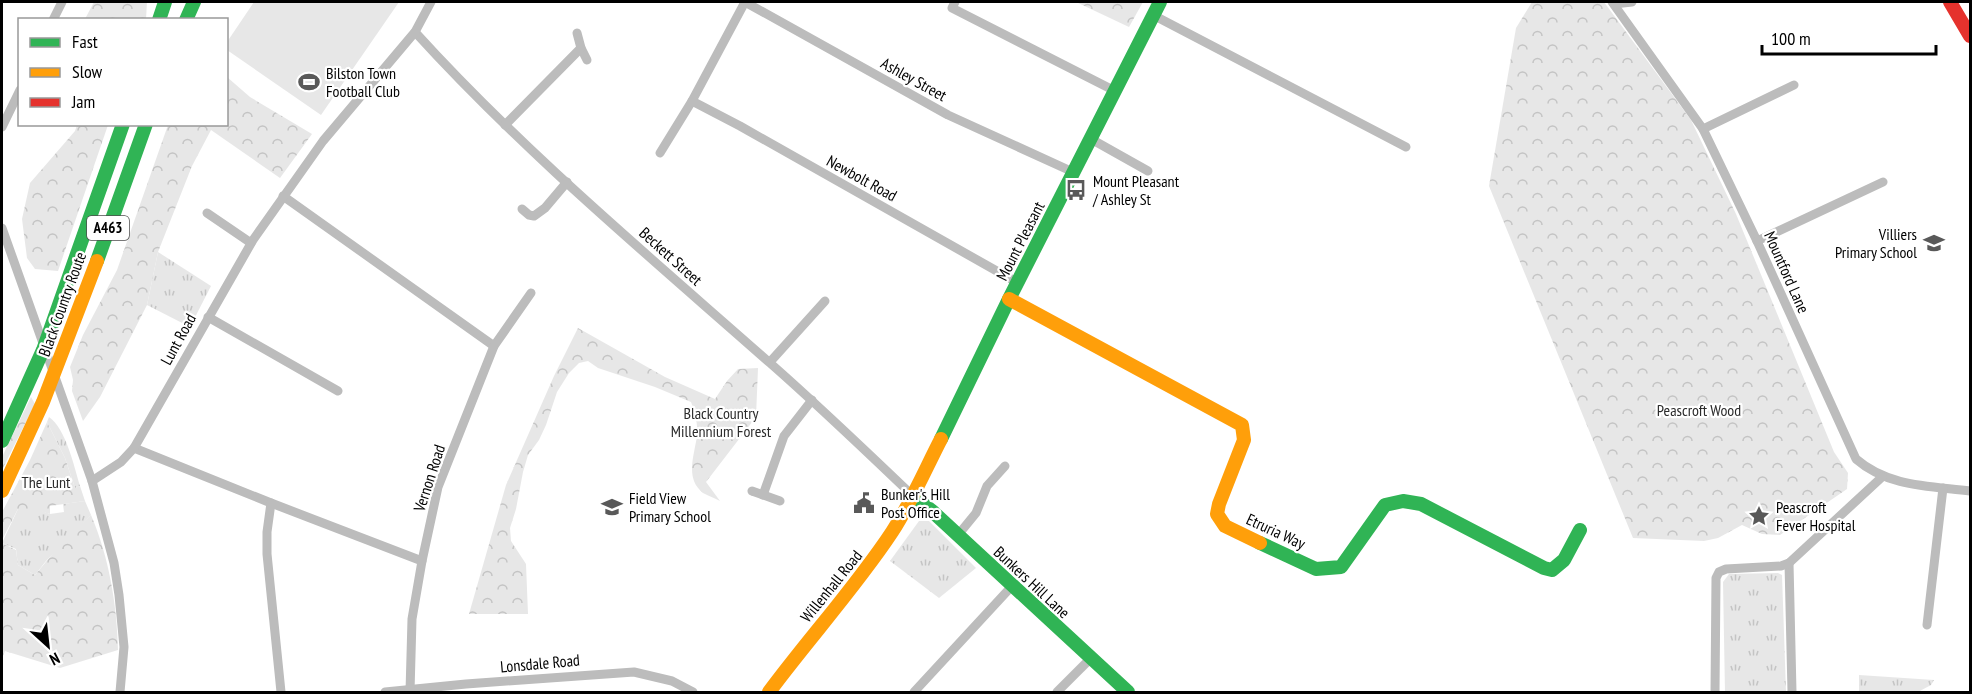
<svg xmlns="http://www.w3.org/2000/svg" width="1972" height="694" font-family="'PT Sans Narrow',sans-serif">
<defs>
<pattern id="grass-tufts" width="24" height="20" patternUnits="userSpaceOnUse" patternTransform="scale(1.5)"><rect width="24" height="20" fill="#e7e7e7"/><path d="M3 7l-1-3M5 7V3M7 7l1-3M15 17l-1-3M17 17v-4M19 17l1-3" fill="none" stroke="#c4c4c4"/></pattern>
<pattern id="forest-crowns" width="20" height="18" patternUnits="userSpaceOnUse" patternTransform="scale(1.5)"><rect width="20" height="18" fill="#e7e7e7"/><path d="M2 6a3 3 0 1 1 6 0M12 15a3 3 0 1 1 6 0" fill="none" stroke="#c4c4c4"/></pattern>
</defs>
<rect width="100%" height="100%" fill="#fff"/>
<g fill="url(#grass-tufts)">
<polygon points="158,252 211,286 190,327 147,305"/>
<path d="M49,417C66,429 74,466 80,486L75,488L65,458L47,422Z"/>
<polygon points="85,501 91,515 46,561 35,575 18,565 16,549 2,543 18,509 39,510 50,514 64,512 63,504"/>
<polygon points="919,521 929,521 976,568 939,598 890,561"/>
<polygon points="1778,573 1782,575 1786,692 1725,692 1723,582 1729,574"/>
<polygon points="1859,675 1934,680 1931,685 1918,692 1859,692"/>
</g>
<g fill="url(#forest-crowns)">
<polygon points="94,2 147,2 146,19 85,19"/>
<polygon points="1076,2 1143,2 1129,27"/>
<polygon points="1532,2 1604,2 1691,120 1736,214 1834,452 1848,473 1847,489 1780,535 1762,534 1742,525 1718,538 1704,541 1633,538 1489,186 1516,28"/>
<polygon points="227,77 250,97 312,134 280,178 211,130 192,166 158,252 147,305 100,397 83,421 72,391 73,380 70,367 83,335 117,270 168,125 226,124"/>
<polygon points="77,125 108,125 58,271 35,269 27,258 22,219 30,183 75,131"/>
<path d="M578,328L665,377L715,399L727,381L738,369L758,368L756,417L706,482L720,501C715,498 708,496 703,493C684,478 695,454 697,435C698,423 695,413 691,402L655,387L598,368L588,361L579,363L569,373L557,392L546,425L539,440L528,455L523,472L516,509L510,528L511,541L526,564L528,614H469L506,485L554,376Z"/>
<polygon points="31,397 35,404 2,470 2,457"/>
<path d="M47,422L65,458L75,488L80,486L85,501L50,506V514C42,512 36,508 29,514L18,509L2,540V512L30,460Z"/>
<path d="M91,515C109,557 117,605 118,650L60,668L5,651L2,658V543L16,550L18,565L35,575L64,540Z"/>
</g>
<polygon fill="#e7e7e7" points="254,2 399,2 321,115 227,50 227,42"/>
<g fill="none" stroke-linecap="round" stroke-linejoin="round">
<g stroke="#bcbcbc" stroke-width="9">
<polyline points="745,2 948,115 1073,172"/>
<polyline points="955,2 952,8 1115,91"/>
<path d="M1612,2L1703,129L1757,241L1856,459C1888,487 1930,486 1970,491"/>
<polyline points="1614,4 1632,2"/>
<polyline points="1153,15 1406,147"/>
<polyline points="53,20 62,2"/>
<path d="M415,32C524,152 649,256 770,363C819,406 866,451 913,496"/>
<polyline points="577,33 581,48 587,60"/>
<polyline points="692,101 740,126 1018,283"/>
<polyline points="505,125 581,48"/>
<polyline points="2,127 20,90"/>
<polyline points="1703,129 1794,85"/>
<polyline points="1091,139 1148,171"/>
<polyline points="660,153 692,101 745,2"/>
<polyline points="283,196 494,346"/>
<polyline points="522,209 529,215 534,216 545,208 567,182"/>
<polyline points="207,213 251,243"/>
<polyline points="2,228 92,481 114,563 119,595 124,647 120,692"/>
<polyline points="1757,241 1883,182"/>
<polyline points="208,317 338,391"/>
<polyline points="770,362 825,301"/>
<polyline points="134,448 271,503 422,561"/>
<polyline points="92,481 121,462 134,448 253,240 323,141 415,32 431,2"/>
<polyline points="752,491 780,501"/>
<polyline points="763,495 784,436 812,400"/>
<polyline points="271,503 267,532 267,554 281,692"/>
<polyline points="958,535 976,513 987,486 1005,466"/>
<polyline points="1789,563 1792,692"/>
<polyline points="1927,625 1943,488"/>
<polyline points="385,692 466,684 634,672 672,681 693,692"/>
<polyline points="410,692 412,619 422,561 438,487 494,346 531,293"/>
<polyline points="914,692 1012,586"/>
<polyline points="1057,692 1091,658"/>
<polyline points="1715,692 1716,578 1719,572 1726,569 1781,566 1789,563 1882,477"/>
</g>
<g stroke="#30b455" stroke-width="14">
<polyline points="159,20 165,2"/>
<polyline points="186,20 194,2"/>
<polyline points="97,261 146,124"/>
<polyline points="941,439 1009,299 1160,2"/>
<polyline points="2,441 43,350 123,124"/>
<polyline points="913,496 932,511 1128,692"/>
<polyline points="1260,543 1316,569 1341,567 1385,505 1403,501 1421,504 1544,568 1552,570 1564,560 1580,530"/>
</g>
<g stroke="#ff9f0a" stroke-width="14">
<polyline points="1009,299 1242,425 1244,440 1219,504 1217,514 1225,526 1260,543"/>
<polyline points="2,491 43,402 97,261"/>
<path d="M769,692C809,638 855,588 892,532C911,503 925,470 941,439"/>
</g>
<polyline stroke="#e5322d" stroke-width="14" points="1950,2 1970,36"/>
</g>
<defs>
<symbol id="stadium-bare" viewBox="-9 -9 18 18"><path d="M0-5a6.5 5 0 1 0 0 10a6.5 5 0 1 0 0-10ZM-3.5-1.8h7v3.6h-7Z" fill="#595959" stroke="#fff" stroke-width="2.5" paint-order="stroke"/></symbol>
<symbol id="bus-bare" viewBox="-9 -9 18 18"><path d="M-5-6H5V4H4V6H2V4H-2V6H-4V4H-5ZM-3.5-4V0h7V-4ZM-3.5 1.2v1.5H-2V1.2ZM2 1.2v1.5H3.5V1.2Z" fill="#595959" stroke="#fff" stroke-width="2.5" paint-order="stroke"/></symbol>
<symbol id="school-bare" viewBox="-9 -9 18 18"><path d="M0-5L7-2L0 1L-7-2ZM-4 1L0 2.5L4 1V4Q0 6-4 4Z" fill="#595959" stroke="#fff" stroke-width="2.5" paint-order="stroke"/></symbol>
<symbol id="civic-bare" viewBox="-9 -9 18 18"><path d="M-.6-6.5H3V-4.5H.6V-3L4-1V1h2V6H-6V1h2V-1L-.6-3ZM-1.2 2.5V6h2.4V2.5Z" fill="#595959" stroke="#fff" stroke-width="2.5" paint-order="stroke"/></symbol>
<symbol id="sight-bare" viewBox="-9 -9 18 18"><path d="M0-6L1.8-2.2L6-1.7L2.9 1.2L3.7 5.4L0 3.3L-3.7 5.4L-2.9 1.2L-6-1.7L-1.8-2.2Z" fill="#595959" stroke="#fff" stroke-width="2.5" paint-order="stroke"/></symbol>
</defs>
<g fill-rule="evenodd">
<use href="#stadium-bare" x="294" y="67" width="30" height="30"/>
<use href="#bus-bare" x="1061" y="175" width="30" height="30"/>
<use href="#school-bare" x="1919" y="228" width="30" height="30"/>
<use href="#civic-bare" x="849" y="488" width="30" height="30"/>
<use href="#school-bare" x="597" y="492" width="30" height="30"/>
<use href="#sight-bare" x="1744" y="501" width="30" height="30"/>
</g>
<g text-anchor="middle" stroke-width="4.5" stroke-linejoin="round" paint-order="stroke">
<rect fill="#fff" stroke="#4c4c4c" stroke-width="1.5" x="87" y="216" width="42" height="24" rx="4.5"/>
<g font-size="15" font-weight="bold" fill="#000">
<text x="108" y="233">A463</text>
</g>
<g font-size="16" fill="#000" stroke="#fff" text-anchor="start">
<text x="326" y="79">Bilston Town<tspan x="326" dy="18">Football Club</tspan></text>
<text x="1093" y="187">Mount Pleasant<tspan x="1093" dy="18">/ Ashley St</tspan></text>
<text x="1917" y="240" text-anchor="end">Villiers<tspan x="1917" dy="18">Primary School</tspan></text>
<text x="881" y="500">Bunker's Hill<tspan x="881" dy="18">Post Office</tspan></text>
<text x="629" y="504">Field View<tspan x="629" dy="18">Primary School</tspan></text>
<text x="1776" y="513">Peascroft<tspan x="1776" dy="18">Fever Hospital</tspan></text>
</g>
<g font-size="16" fill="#000" stroke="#fff">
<text transform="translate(914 79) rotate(29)" y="6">Ashley Street</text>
<text transform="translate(862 178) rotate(29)" y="6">Newbolt Road</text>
<text transform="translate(1020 241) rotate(-63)" y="6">Mount Pleasant</text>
<text transform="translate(671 256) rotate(42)" y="6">Beckett Street</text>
<text transform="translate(1787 272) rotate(66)" y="6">Mountford Lane</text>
<text transform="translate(62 304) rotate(-70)" y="6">Black Country Route</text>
<text transform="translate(178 339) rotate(-61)" y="6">Lunt Road</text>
<text transform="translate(429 478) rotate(-72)" y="6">Vernon Road</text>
<text transform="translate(1276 531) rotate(25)" y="6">Etruria Way</text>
<text transform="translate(1032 582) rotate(43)" y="6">Bunkers Hill Lane</text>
<text transform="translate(831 586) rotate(-51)" y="6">Willenhall Road</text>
<text transform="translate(540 663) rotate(-5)" y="6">Lonsdale Road</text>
</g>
<g font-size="16" fill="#2b2b2b" stroke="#fff">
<text x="1699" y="416">Peascroft Wood</text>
<text x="721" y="419">Black Country<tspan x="721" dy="18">Millennium Forest</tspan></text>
<text x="46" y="488">The Lunt</text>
</g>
</g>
<rect width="1972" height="694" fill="none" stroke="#000000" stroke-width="6"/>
<rect x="18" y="18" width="210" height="108" fill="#ffffff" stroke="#999999" stroke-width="1.5"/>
<rect x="30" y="38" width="30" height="9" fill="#30b455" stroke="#999999" stroke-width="1.5"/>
<text x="72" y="48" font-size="18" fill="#000000">Fast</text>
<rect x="30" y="68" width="30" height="9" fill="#ff9f0a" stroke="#999999" stroke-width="1.5"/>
<text x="72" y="78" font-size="18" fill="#000000">Slow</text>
<rect x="30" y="98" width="30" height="9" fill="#e5322d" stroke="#999999" stroke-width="1.5"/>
<text x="72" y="108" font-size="18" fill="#000000">Jam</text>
<g transform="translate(48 646) rotate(153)" stroke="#ffffff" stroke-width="4.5" paint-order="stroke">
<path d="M0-4.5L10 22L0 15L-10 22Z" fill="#000000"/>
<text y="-9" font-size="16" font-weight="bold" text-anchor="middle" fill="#000000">N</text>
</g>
<path d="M1762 45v9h174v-9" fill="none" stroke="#000000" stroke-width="3"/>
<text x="1771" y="45" font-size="18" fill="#000000" stroke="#ffffff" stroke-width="4.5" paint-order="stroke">100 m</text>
</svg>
